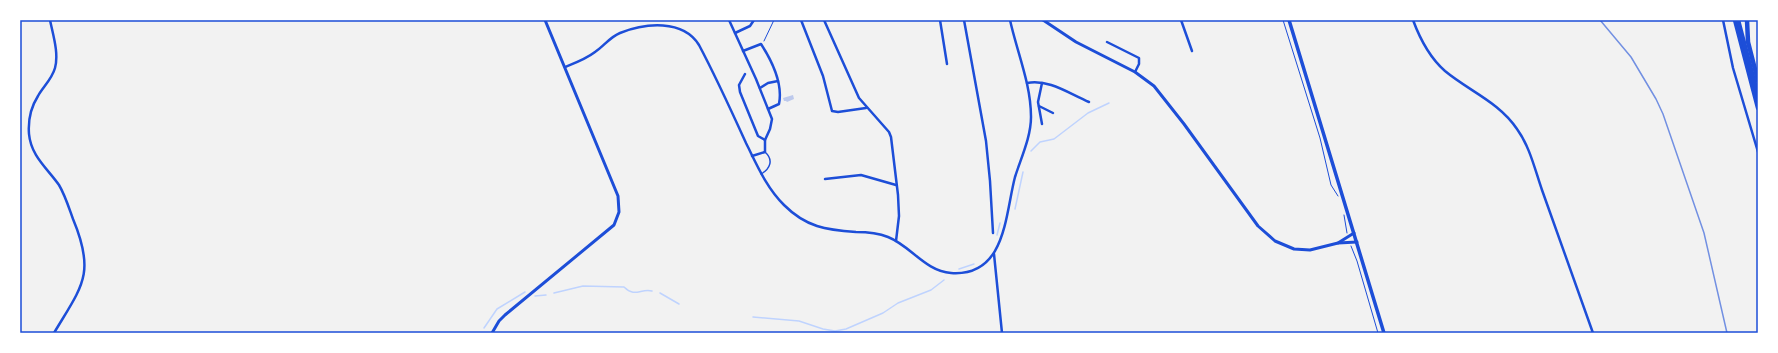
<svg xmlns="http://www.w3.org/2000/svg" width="1778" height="353" font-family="'DM Sans',sans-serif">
<rect width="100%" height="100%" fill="#f2f2f2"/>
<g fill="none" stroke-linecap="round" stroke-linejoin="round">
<g stroke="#bfd3fe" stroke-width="1.5">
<polyline points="1031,151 1040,142 1054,139 1088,113 1109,103"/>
<polyline points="1015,209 1023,172"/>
<polyline points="997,235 1000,223"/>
<polyline points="959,269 974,264"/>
<path d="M554,293L583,286L624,287C635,298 641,288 652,291"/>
<polyline points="660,293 679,304"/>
<polyline points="535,296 546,295"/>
<polyline points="753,317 799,321 823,329 835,331 846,329 883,313 898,303 931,290 944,280"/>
<polyline points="484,328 497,309 525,292"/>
</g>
</g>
<polygon fill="#bdc9ec" points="793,95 794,99 787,102 786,101 784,101 783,98"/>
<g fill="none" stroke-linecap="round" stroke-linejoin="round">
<g stroke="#1d4ed8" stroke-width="1">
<polyline points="1283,20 1320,138 1331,185 1338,196"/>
<polyline points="764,41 774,20"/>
<polyline points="1344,215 1347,233"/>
<polyline points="1351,246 1357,261 1378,333"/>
</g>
<path stroke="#1d4ed8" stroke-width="1.5" d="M761,174C770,169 774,160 765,152"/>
<g stroke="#1d4ed8" stroke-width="2.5">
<path d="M50,20C53,35 59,53 55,68C52,79 43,87 38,96C31,107 28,121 29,134C31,156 47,168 59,185C65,195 69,208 73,219C96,274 82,286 54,333"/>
<polyline points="729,20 756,79 772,119 770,129 765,140 765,152 752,156"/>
<polyline points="801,20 823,76 832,111 838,112 866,108"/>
<polyline points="824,20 859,98 889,132 891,137 898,195 899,216 896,241"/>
<polyline points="940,20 947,64"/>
<polyline points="964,20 986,141 990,181 993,233"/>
<polyline points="1181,20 1192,51"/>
<path d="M1413,20C1420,39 1429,57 1445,71C1469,91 1499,102 1517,129C1530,147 1535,170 1542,190C1559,238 1576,286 1593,333"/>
<polyline points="1723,20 1733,68 1758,152"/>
<polyline points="735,33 750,26 754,20"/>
<polyline points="1107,42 1139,58 1139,64 1135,72"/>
<path d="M743,51L761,44C772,61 783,84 779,104L768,109"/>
<path d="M565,67C575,63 586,59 595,52C604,46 610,37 620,33C645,23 683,19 699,45C716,77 731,110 746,143C757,165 766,187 784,205C806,227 826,230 856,232C867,232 878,233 888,237C911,246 925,271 951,273C1006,277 1005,215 1015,177C1021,158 1031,137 1031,117C1031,84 1017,52 1010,20"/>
<polyline points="745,74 739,85 740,92 758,136 765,140"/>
<path d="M1027,83C1049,79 1068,93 1089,102"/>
<polyline points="760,88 768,83 778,81"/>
<polyline points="1039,106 1053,113"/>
<polyline points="1042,124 1038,102 1042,83"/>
<polyline points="825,179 861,175 896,185"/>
<polyline points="994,254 1002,333"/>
</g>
<g stroke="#1d4ed8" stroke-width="3">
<polyline points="1043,20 1076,42 1135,72 1154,86 1184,124 1258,226 1275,241 1294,249 1310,250 1338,243 1354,233"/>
<polyline points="1338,243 1357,242"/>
<polyline points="492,333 499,321 505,315 614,225 619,212 618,196 545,20"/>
</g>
<polyline stroke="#1d4ed8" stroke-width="3.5" points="1289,20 1384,333"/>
<g stroke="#1d4ed8" stroke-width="4.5">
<polyline points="1735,20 1758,108"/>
<polyline points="1738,20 1758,96"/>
<polyline points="1747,20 1748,42 1758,81"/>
</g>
<polyline stroke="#7290e2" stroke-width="1.5" points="1600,20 1631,57 1656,99 1663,114 1704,233 1727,333"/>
</g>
<rect width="1778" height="353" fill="none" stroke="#ffffff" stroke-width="42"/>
<rect x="21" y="21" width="1736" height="311" fill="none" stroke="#1d4ed8" stroke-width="1.5"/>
</svg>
